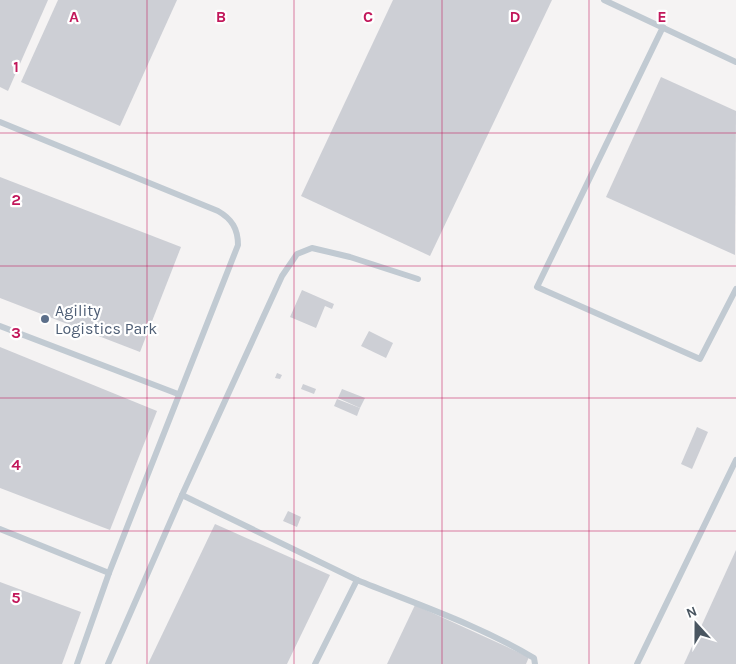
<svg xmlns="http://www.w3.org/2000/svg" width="736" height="664" font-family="Karla,sans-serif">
<rect width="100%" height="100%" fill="#f5f3f3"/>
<g fill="#cdcfd5">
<polygon points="0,0 48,0 8,91 0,87"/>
<polygon points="58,0 177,0 120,126 21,82"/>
<polygon points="393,0 552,0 430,256 301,196"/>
<polygon points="661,77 736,111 735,255 606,197"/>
<polygon points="0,177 181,247 140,352 0,298"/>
<polygon points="302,290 334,304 332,309 325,306 316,328 290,317"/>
<polygon points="369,331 393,343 386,358 361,346"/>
<polygon points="0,347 157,411 110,530 0,488"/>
<polygon points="277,373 282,375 280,379 275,378"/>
<polygon points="303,384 316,389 314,394 301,389"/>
<polygon points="342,389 365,398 360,408 338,398"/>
<polygon points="337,399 360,408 357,416 334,406"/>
<polygon points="697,427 708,432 692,469 681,464"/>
<polygon points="288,511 301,517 297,527 283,521"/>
<polygon points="215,524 330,575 287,664 148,664"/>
<polygon points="736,550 736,664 684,664"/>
<polygon points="0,582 81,612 62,664 0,664"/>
<polygon points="415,605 529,657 526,664 387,664"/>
</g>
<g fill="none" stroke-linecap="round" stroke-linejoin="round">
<g stroke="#c1cad2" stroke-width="6">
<polyline points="604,0 736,62"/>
<polyline points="663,27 537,287 700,359 736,289"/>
<path d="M0,122L218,211C232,219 238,229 238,245L109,573L77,664"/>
<polyline points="0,326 178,394"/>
<polyline points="182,495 282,276 297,254 312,248 350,257 418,279"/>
<polyline points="0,529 109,573"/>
<path d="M357,580C416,604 479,625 534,658L535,664"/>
<polyline points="108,664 182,495 357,580 315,664"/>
<polyline points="637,664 736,460"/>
</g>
</g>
<path fill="none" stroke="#c2185b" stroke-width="1" stroke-opacity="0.55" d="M147,0V664M294,0V664M442,0V664M589,0V664M0,133H736M0,266H736M0,398H736M0,531H736"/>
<circle fill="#5c6f8a" stroke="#fff" stroke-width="2" cx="45" cy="319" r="5"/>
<g text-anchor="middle" stroke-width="4.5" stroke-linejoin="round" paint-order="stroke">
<g font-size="16" fill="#4e5e75" stroke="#fff" text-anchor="start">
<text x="55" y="316">Agility<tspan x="55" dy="18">Logistics Park</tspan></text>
</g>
</g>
<g font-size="16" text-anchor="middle" font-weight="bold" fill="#c2185b" stroke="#fff" stroke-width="4.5" stroke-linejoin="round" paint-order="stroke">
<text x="74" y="22">A</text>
<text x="221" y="22">B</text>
<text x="368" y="22">C</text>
<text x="515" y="22">D</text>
<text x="662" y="22">E</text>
<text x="16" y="72">1</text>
<text x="16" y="205">2</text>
<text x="16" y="338">3</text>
<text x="16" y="470">4</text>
<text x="16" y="603">5</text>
</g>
<g transform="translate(696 624) rotate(339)" stroke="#ffffff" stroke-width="4" paint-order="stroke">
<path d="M0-4L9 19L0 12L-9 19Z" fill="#4a5661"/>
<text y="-8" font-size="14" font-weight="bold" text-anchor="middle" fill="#4a5661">N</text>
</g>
</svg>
